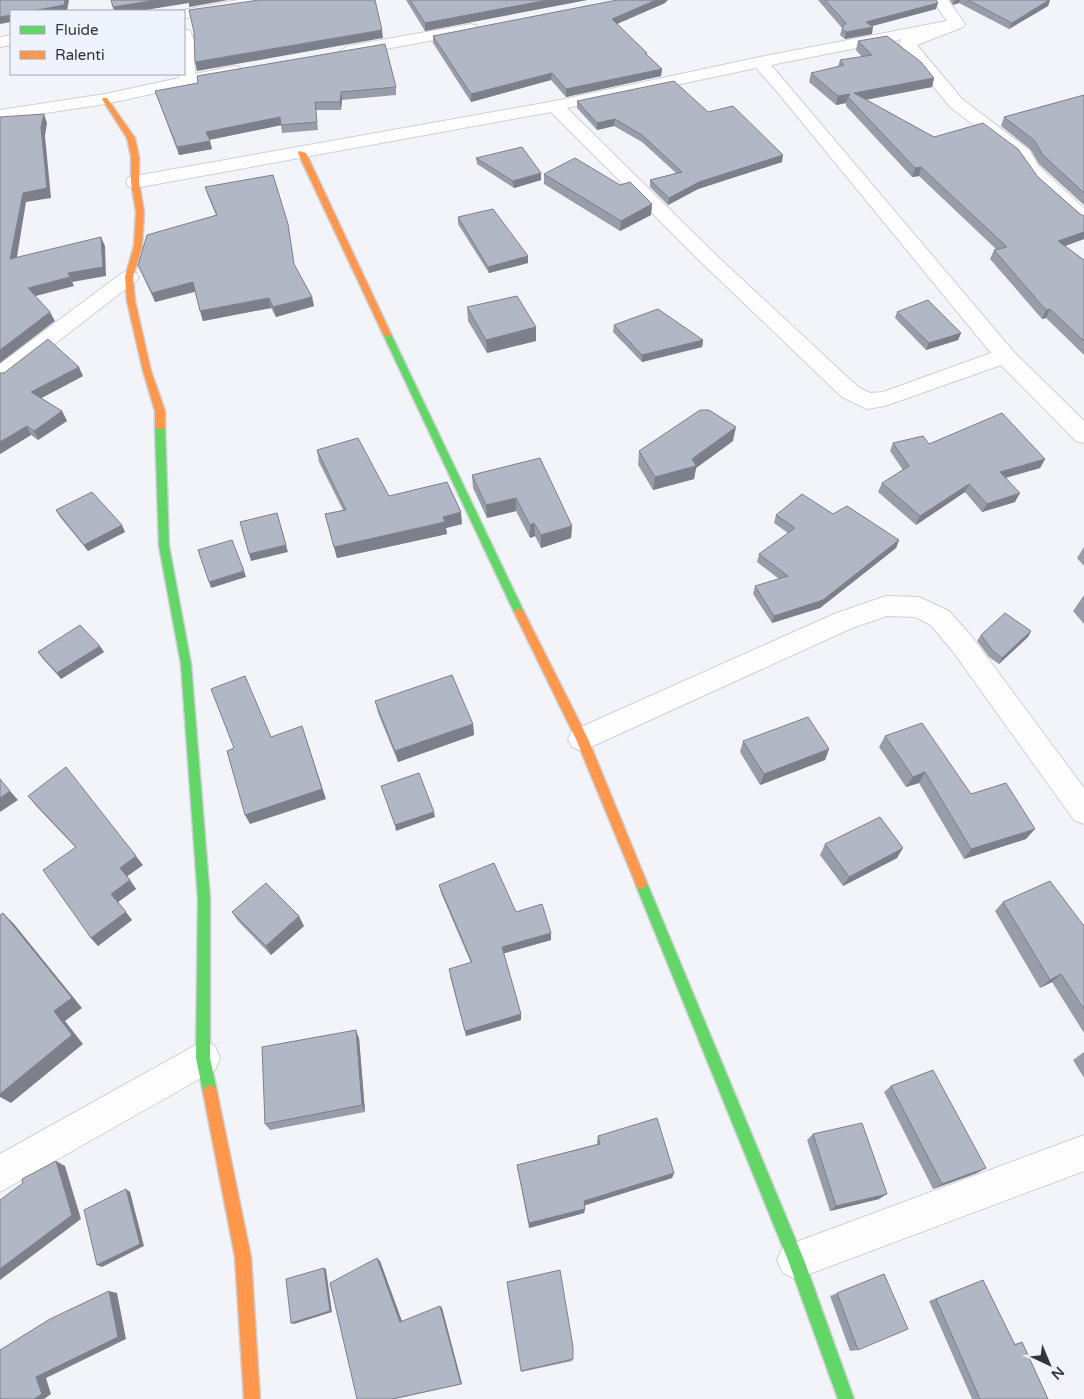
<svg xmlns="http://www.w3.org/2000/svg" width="1084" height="1399" font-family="'Varela Round',sans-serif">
<rect width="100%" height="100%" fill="#f2f4fa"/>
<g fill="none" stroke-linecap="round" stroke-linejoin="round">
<defs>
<g id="street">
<polygon points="239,0 278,0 270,5 184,18 184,11 177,11"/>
<path d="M932,0H948L965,24L963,27L917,45L962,99L1029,150L1038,165L1050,177L1084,208V224L1077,222L1036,185L1024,171L1016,157L950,107L901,46L899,43L902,39L771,65L1013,351L1084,421V443L1076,441L1001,365L885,406L867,409L842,397L703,264L551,112L135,188L128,186L126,182L128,178L135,176L555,101L760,57L947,21ZM756,68L779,94L991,353L883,392L870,393L858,387L717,256L567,108Z"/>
<polygon points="471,24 477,26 479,29 477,32 348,56 340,51 348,46"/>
<polygon points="184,29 190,31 194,40 195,74 234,66 240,67 242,71 240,75 105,104 0,120 0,110 105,94 179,78 179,74 184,74"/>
<polygon points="11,35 11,45 0,47 0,37"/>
<polygon points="129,271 136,273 139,277 136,281 8,380 0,382 0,364 122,273"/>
<polygon points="886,596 919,597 949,611 972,637 1084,788 1084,824 1074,820 954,653 931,625 915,617 887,616 852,628 582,751 572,747 568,739 572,731 834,614"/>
<polygon points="203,1041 215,1046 220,1058 215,1070 0,1192 0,1154"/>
<polygon points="1084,1135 1084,1171 796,1279 783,1273 777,1260 783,1247"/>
</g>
<g id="fast">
<polygon points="387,331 391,334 524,612 523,615 519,616 514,612 383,334"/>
<polygon points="160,424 165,427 169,546 191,664 210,899 210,1058 217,1092 215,1097 210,1099 205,1097 203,1092 196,1058 198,899 181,664 159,546 155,427"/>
<polygon points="641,877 645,879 647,883 804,1260 854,1399 838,1399 788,1260 635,883 637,879"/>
</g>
<g id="slow">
<polygon points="103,98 107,98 135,138 139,157 139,182 144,212 142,246 133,277 135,301 151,371 165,411 165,427 160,430 155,427 155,411 143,371 127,301 125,277 134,246 136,212 131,182 131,157 127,138 102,99"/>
<polygon points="299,151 306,153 391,334 390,336 387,337 383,334 298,153"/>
<polygon points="519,608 524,612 588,739 647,883 645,887 641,889 637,887 576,739 514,612"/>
<polygon points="210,1085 215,1087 217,1092 251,1257 260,1399 244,1399 235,1257 203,1092 205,1087"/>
</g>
</defs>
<use href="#street" stroke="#cfd0d5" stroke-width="2"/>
<use href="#fast" stroke="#cfd0d5" stroke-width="3"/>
<use href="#slow" stroke="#cfd0d5" stroke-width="3"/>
<use href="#street" fill="#fdfdfe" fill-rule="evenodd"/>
<use href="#fast" fill="#63d668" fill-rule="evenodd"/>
<use href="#slow" fill="#ff974d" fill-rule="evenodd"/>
</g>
<g fill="#999daa">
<polygon points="406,0 587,0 425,31"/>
<polygon points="818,0 936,0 936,9 872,26 872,34 845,39 840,35 842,28"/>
<polygon points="950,0 1050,0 1048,6 1009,29 959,3 953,5"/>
<polygon points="665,3 617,24 647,55 662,69 661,76 566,97 551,80 471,102 433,43 433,36"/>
<polygon points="858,41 934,78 932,87 866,100 934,137 1038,177 1080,214 1084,216 1084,239 1065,246 1084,260 1084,355 1046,318 1042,319 990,259 994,250 996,249 919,176 912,177 846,106 846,103 836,105 809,82 811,73 838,67 840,60 862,57 856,50"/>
<polygon points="396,87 396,95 342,100 341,110 316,110 318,130 282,133 281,125 209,140 212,149 179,155 155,91"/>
<polygon points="1084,95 1084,205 1039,164 1030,149 1001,126 1004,117"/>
<polygon points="577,101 708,112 782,162 698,189 668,205 650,187 650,180 676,173 642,142 614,126 597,130 577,108"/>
<polygon points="476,158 541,180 514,188 477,164"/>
<polygon points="544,174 652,204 651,215 620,231 544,184"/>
<polygon points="205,187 288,224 294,265 312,297 314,306 276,317 271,308 203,321 195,292 155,302 142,274 138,265 216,215 208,196"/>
<polygon points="458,217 528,256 528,263 489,273 458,224"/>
<polygon points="467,307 536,327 536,341 487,353 468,321"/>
<polygon points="897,312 961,333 958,340 926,350 895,318"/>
<polygon points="614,325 703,340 702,347 642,362 613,332"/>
<polygon points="0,373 83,376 41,398 62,411 67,421 38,440 31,435 0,454"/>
<polygon points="733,441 696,468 694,479 653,490 638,465 639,451"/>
<polygon points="893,443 929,444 1045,459 1040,468 1006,478 1015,502 982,512 965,492 916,525 878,492 882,483 903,470 890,451"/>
<polygon points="317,450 389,496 462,524 446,528 447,534 337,558 325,514 343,510 319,462"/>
<polygon points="472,475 572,526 571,538 541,548 535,536 530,538 516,511 487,518 473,488"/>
<polygon points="56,510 125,532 88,551 60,517"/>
<polygon points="833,514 899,540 896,548 820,608 772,623 753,594 755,586 779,579 757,562 759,554 788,533 774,523 776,515"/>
<polygon points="1084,547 1084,566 1077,558"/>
<polygon points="1084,595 1084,624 1073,611"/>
<polygon points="1031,631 1028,637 999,664 989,657 977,641 981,635"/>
<polygon points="38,652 104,652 61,679 42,658"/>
<polygon points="375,701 473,724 474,735 398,762 378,713"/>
<polygon points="885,736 1026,839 964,859 919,783 906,787 879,747"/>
<polygon points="743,741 829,749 825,760 760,785 740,752"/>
<polygon points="28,796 143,865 127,876 136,889 118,902 132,920 98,946 91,938 75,847 36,806"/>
<polygon points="825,844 897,858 843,886 820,855"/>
<polygon points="439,885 516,912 551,940 503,953 521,1014 521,1020 466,1036 450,976 471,963 441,893"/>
<polygon points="1003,902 1084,926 1084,1033 1052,982 1040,988 995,911"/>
<polygon points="232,912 304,926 271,955 238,921"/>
<polygon points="359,1038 365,1112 270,1130 265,1124"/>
<polygon points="1084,1052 1084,1078 1073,1060"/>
<polygon points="891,1086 977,1173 933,1189 884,1092"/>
<polygon points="813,1134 879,1199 830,1211 807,1140"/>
<polygon points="598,1136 674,1173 672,1178 585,1205 585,1209 584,1213 529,1228 517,1165 597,1144 597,1142"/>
<polygon points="380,1261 402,1322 440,1306 442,1308 462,1384 395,1399 357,1399"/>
<polygon points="884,1274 858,1350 850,1351 830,1296"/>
<polygon points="983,1280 1014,1344 1022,1342 1048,1399 972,1399 929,1301"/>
<polygon points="573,1359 572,1361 521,1372 521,1371"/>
</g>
<g fill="#7d808b">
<polygon points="65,0 69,0 67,11 32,11"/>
<polygon points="156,0 228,0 189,7 189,3 139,11 114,11 113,7"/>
<polygon points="548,0 587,0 425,31 425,23"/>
<polygon points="656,0 668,0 665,3 612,26 612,19"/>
<polygon points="955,0 960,0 959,3 953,5"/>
<polygon points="1049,0 1050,0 1048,6 1009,29 1012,23"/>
<polygon points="938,3 936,9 865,28 866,22"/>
<polygon points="11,15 11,22 0,24 0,17"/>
<polygon points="873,27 872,34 845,39 846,32"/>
<polygon points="382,30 383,38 197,71 195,62"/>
<polygon points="662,69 661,76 566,97 566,89"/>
<polygon points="552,73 551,80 471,102 471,94"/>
<polygon points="934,78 932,87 852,102 854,93"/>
<polygon points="341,92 342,100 341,110 340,102"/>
<polygon points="850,94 848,97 846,103 836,105 838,96"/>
<polygon points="44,114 47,123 45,136 51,198 26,202 15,269 10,259 23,193 41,127"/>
<polygon points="280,117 282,125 208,140 206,132"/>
<polygon points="615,119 614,126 597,130 597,123"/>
<polygon points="210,141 212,149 179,155 177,147"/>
<polygon points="783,155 782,162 698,189 668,205 669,198 699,182"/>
<polygon points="921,167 919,176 912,177 915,168"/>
<polygon points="541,173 541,180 514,188 513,181"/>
<polygon points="652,204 651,215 620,231 621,221"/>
<polygon points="1084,232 1084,239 1054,250 1058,241"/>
<polygon points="101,237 105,246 106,276 72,282 68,273"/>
<polygon points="528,256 528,263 489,273 488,267"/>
<polygon points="70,277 74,286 32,297 28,288"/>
<polygon points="193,282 196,291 155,302 152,293"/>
<polygon points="312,297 314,306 276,317 273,307"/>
<polygon points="269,298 271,308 203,321 200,311"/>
<polygon points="1050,309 1046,318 1042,319 1046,310"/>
<polygon points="50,312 55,321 0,363 0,350"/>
<polygon points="536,327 536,341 487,353 486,340"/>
<polygon points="961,333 958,340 926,350 929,343"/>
<polygon points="703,340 702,347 642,362 642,355"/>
<polygon points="79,367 83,376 36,401 31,392"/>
<polygon points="62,411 67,421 38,440 34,431"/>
<polygon points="27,426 31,435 0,454 0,442"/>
<polygon points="736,427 733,441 696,468 694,479 653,490 655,477 692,459"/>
<polygon points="1045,459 1040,468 996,480 1000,472"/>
<polygon points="969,484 965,492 916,525 920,516"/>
<polygon points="1020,493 1015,502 982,512 987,504"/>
<polygon points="516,498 516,511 487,518 486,505"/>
<polygon points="461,512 462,524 446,528 447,534 337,558 334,547"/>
<polygon points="277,513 288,552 251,561 249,554"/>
<polygon points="534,523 535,536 530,538 530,525"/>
<polygon points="122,525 125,532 88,551 84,545"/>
<polygon points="572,526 571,538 541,548 541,535"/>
<polygon points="899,540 896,548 820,608 772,623 774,616"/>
<polygon points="244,571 246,577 211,588 209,582"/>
<polygon points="1031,631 1028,637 999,664 1002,658"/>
<polygon points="100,646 104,652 61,679 57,673"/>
<polygon points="473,724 474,735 398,762 395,751"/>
<polygon points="302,726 326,799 250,824 245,815"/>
<polygon points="829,749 825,760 760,785 764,774"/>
<polygon points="925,772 919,783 906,787 913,777"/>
<polygon points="10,791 18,800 0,812 0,798"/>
<polygon points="434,812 435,817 396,831 395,825"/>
<polygon points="1035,829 1026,839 964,859 971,849"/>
<polygon points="903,848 897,858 843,886 849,877"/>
<polygon points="136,856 143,865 126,877 120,868"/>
<polygon points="130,880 136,889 118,902 132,920 98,946 91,938 111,894"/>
<polygon points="3,913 14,924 82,1008 65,1021 83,1044 11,1103 0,1097 0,1094 54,1011"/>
<polygon points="299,916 304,926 271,955 266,946"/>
<polygon points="551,933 551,940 502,954 502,947"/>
<polygon points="1061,974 1052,982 1040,988 1050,980"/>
<polygon points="521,1014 521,1020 466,1036 465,1031"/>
<polygon points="356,1030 359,1038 365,1112 362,1105"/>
<polygon points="56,1161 65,1166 81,1219 0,1280 0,1269"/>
<polygon points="986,1168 977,1173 933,1189 942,1184"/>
<polygon points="674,1173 672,1178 583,1206 584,1201"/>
<polygon points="126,1189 130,1192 144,1246 102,1267 97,1265"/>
<polygon points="887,1194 879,1199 830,1211 836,1206"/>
<polygon points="585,1209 584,1213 529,1228 529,1223"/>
<polygon points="377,1258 380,1261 403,1324 400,1322"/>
<polygon points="324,1268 326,1269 332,1312 294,1324 291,1323"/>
<polygon points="109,1291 117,1293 126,1339 46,1378 51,1394 44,1399 34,1399 36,1377"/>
<polygon points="440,1306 442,1308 462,1384 461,1384"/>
</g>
<g fill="#b2b7c6" stroke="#7d808b">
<polygon points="0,0 65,0 64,5 32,11 11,11 11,15 0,17"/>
<polygon points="111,0 156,0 113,7"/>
<polygon points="259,0 375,0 382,30 195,62 194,32 189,10"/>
<polygon points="410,0 548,0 425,23"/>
<polygon points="617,0 656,0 612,19 647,53 645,53 662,69 566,89 552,73 471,94 433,36"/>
<polygon points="825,0 936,0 938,3 866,22 873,27 846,32 842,28 846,23"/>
<polygon points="968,0 1049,0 1012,23"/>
<polygon points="887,36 921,62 934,78 854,93 934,137 983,123 1018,149 1038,177 1080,214 1084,216 1084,232 1058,241 1084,260 1084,341 1050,309 1046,310 994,250 1007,247 921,167 915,168 848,97 850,94 838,96 811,73 844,65 840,60 872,55 858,41"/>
<polygon points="385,44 396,87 341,92 340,102 315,102 317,122 281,125 280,117 206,132 210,141 177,147 155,91 198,83 197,76"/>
<polygon points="674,81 708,112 733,106 783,155 699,182 669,198 650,180 682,172 642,135 615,119 597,123 577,101"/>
<polygon points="1084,95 1084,193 1043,155 1034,140 1004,117"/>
<polygon points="44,114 41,127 47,188 23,193 10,259 101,237 103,267 68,273 70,277 28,288 50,312 0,350 0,117"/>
<polygon points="522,147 541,173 513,181 476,158"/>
<polygon points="575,158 620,185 630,182 652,204 621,221 544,174"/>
<polygon points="273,175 288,224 294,264 312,297 273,307 269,298 200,311 193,282 152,293 138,265 147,235 217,215 205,187"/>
<polygon points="493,209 528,256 488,267 458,217"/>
<polygon points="517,296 536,327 486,340 467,307"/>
<polygon points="928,300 961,333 929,343 897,312"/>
<polygon points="658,309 703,340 642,355 614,325"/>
<polygon points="48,339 79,367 31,392 62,411 34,431 27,426 0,442 0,373 4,373"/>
<polygon points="700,410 709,410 736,427 692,459 696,466 655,477 639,451"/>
<polygon points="1002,413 1045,459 1000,472 1020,493 987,504 969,484 920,516 882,483 909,466 893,443 923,436 929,444"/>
<polygon points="358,438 389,496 447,482 461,512 443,517 445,522 334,547 325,514 346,510 317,450"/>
<polygon points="540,458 572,526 541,535 534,523 530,525 516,498 486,505 472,475"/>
<polygon points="92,492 122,525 84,545 56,510"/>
<polygon points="802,494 833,514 847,506 899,540 823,600 774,616 755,586 788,576 759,554 795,528 776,515"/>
<polygon points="277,513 286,545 249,554 240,522"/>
<polygon points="232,540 244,571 209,582 198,550"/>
<polygon points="1005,613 1031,631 1002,658 993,651 981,635"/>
<polygon points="80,625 100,646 57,673 38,652"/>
<polygon points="452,675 473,724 395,751 375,701"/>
<polygon points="245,676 271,737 302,726 322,789 245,815 227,751 234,748 211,689"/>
<polygon points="808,717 829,749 764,774 743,741"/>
<polygon points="922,723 971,794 1006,783 1035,829 971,849 925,772 913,777 885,736"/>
<polygon points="66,767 136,856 120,868 130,880 111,894 126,912 91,938 43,870 76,847 28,796"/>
<polygon points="419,773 434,812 395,825 381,786"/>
<polygon points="0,779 10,791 0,798"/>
<polygon points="880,817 903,848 849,877 825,844"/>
<polygon points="494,863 516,912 542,904 551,933 502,947 521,1014 465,1031 449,969 472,962 439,885"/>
<polygon points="1050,881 1084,926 1084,1009 1061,974 1050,980 1003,902"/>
<polygon points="266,883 299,916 266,946 232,912"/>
<polygon points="3,913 72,998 54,1011 72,1035 0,1094 0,915"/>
<polygon points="356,1030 362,1105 265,1124 262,1047"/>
<polygon points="933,1070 986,1168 942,1184 891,1086"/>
<polygon points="657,1118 674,1173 584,1201 585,1209 529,1223 517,1165 600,1144 598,1136"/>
<polygon points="862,1123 887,1194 836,1206 813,1134"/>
<polygon points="56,1161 72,1215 0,1269 0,1200 23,1183 22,1179"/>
<polygon points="126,1189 140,1244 97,1265 84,1210"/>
<polygon points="377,1258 400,1322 440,1306 461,1384 392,1399 357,1399 330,1283"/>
<polygon points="324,1268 330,1311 291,1323 286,1279"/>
<polygon points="560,1270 573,1347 573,1359 521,1371 507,1282"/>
<polygon points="884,1274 908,1329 858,1350 837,1293"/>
<polygon points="983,1280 1015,1345 1022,1342 1048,1399 980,1399 936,1299"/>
<polygon points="109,1291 118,1337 36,1377 42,1394 34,1399 0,1399 0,1350 50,1319"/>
</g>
<rect x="10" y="10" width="175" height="65" fill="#eff3fd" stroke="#a4a7ae"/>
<rect x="20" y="26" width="25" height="8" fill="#63d668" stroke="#a4a7ae"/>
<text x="55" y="35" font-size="15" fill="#333538">Fluide</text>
<rect x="20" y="51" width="25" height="8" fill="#ff974d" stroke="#a4a7ae"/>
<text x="55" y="60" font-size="15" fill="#333538">Ralenti</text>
<g transform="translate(1049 1364) rotate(136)" stroke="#eff3fd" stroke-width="4" paint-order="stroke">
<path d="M0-4L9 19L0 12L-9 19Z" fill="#333538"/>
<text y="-8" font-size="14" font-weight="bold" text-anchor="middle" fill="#333538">N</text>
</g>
</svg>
